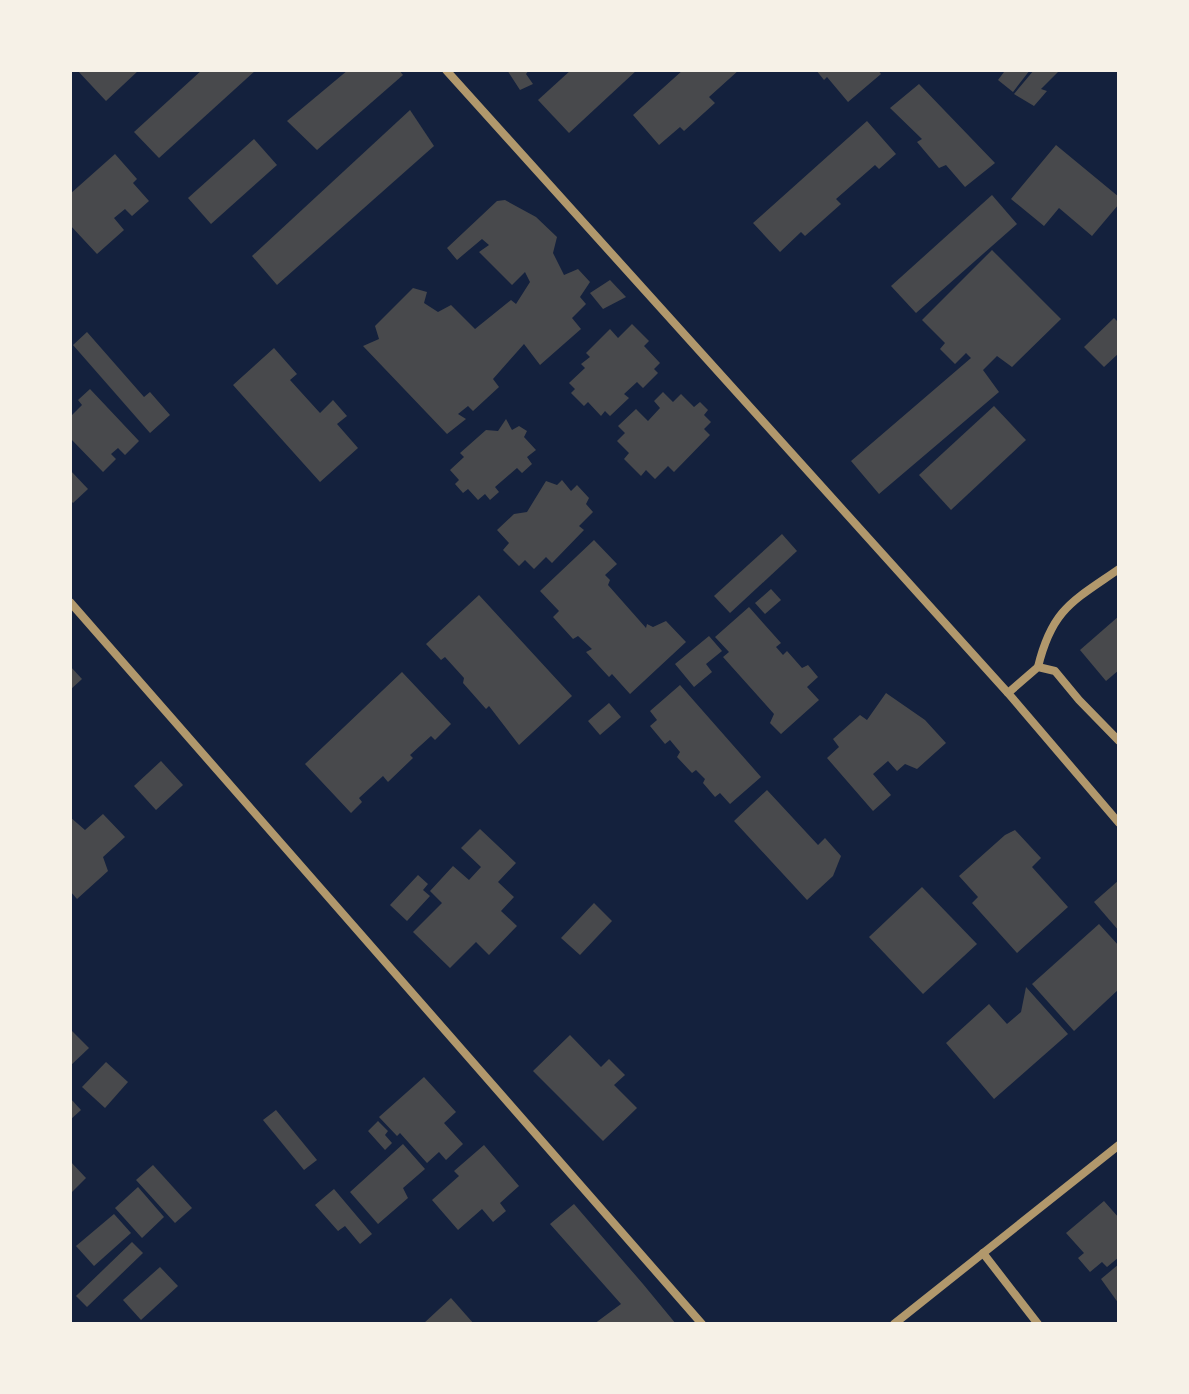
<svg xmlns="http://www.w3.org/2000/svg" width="1189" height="1394" font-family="'Exo 2',sans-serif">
<rect width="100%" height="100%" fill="#14213d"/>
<g fill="#48494c">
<polygon points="77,70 139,70 106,101"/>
<polygon points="202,70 256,70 159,158 134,132"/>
<polygon points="348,70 399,70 403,75 317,150 287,121"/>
<polygon points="507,70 529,70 526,74 533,84 520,90"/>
<polygon points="571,70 637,70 569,133 538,100"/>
<polygon points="683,70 739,70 709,97 715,103 684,131 680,127 659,145 633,115"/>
<polygon points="816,70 878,70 881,74 848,102 827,77 824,80"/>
<polygon points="1002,70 1030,70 1013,92 998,80 1004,72"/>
<polygon points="1034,70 1060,70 1041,89 1047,91 1034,106 1014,94"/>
<polygon points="919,84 995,163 965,187 946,165 939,168 917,142 922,139 890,108"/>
<polygon points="410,110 434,146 277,285 252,256"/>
<polygon points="867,121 896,154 879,169 875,165 836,199 841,204 805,236 801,232 780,252 753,223"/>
<polygon points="254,139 277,165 211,224 188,198"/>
<polygon points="1056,145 1119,197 1119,204 1092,236 1059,208 1044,226 1011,199"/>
<polygon points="115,154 137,179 133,183 149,201 132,216 125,209 114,218 124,230 97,254 70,225 70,194"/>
<polygon points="992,195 1017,224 916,313 891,286"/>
<polygon points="505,200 536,217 557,237 553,253 564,275 578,269 590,282 580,297 586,304 572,318 581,329 540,365 524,344 493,379 499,387 473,411 468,406 458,414 466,419 447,434 363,346 379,339 375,326 413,288 427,292 424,303 438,312 451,305 475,329 511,300 516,304 530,282 525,272 512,285 479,252 489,245 482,239 457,260 447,248 497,201"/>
<polygon points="992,250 1061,319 1012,367 997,356 983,370 999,392 879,494 851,461 971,358 966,353 955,364 940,349 945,343 922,320"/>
<polygon points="610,280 626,297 603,309 590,293"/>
<polygon points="1114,318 1119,323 1119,353 1104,367 1084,347"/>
<polygon points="632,324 649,341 644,346 660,363 654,369 658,373 643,388 637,382 624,394 629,398 610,416 605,411 601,416 588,402 584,406 571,393 575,389 569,383 585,368 581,364 590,357 586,353 610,329 618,338"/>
<polygon points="87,332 144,397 150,392 170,415 150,433 73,345"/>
<polygon points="274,348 297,374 290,380 320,413 333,400 347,416 337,424 358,448 320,482 233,385"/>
<polygon points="90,389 139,441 125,455 118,448 111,454 116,459 103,472 70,438 70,417 82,405 78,400"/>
<polygon points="663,392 673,402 681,394 694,407 700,402 708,410 704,415 711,422 704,429 710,435 674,472 668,466 655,479 646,470 641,476 624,459 629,453 617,441 625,433 618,426 636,409 648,421 660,408 654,401"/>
<polygon points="994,406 1026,440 951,510 919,475"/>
<polygon points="506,419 512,430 519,426 527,431 524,437 536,450 527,457 532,464 522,473 517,468 495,487 499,492 490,500 485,494 478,500 468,489 463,493 455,484 459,480 450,470 464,457 460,453 486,430 498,431"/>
<polygon points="70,470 88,489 73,503 70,500"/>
<polygon points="562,480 571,491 577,485 589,498 586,504 593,512 579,526 584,530 552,563 546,557 534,569 525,560 519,566 503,550 509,543 497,530 514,514 527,512 546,481 557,485"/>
<polygon points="782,534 797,551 730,613 714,596"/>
<polygon points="594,540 617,564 605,575 610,580 608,585 646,628 647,624 653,627 666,621 686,642 630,694 612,674 609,677 586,652 592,649 578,636 573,639 553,617 559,611 540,591"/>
<polygon points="771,589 781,600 765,614 755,603"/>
<polygon points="479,595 572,696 519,745 489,706 486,709 463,683 464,678 445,657 441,660 426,644"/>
<polygon points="749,607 781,643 776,647 783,655 787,651 802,668 808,665 818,677 807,687 819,700 781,734 770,723 774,714 723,657 729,652 715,637"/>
<polygon points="1119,616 1119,670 1106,681 1080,650"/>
<polygon points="709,636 722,651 706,664 712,672 694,687 675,664"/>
<polygon points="70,666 82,679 70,690"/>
<polygon points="402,672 451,724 435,740 431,736 410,755 413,758 388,782 383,776 359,798 362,802 351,813 305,764"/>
<polygon points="680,685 761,777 730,804 720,793 715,797 703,783 705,779 696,770 692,773 677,757 680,752 670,740 665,744 650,726 657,720 650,711"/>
<polygon points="886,693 925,720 946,743 917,769 905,764 897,771 888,761 873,774 891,795 873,811 827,758 839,747 833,739 860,715 867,720"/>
<polygon points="609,703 621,717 600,735 588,721"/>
<polygon points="161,761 183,785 156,810 134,786"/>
<polygon points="767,790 818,845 825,838 841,856 833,876 807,900 734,821"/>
<polygon points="103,814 125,837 103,857 108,871 77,899 70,891 70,817 85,830"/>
<polygon points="480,829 516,863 498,882 514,897 501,911 517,926 489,955 476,942 450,968 413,932 442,903 430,891 453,866 469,880 481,867 461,848"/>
<polygon points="1015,830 1041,858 1032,867 1068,907 1017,953 972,903 978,897 959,876 1005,835"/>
<polygon points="418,875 428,884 423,890 430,896 407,921 390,905"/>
<polygon points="1119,880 1119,931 1094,902"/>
<polygon points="922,887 977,944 923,994 869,937"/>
<polygon points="594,903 612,921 580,955 561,938"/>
<polygon points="1099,924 1119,946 1119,989 1074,1031 1032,984"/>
<polygon points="1026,987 1068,1034 994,1099 946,1043 989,1004 1007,1024 1021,1012"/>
<polygon points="70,1029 89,1048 70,1066"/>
<polygon points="570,1035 601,1067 609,1059 625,1075 614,1085 637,1108 603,1141 533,1071"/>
<polygon points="106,1062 128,1082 105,1108 82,1087"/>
<polygon points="424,1077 456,1112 444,1123 463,1144 446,1160 439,1152 427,1163 400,1133 397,1136 379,1117"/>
<polygon points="70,1098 81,1110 70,1120"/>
<polygon points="276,1110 317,1160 304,1170 263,1120"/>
<polygon points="378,1121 388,1131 385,1135 392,1143 385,1150 368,1131"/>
<polygon points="403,1144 425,1169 403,1188 408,1198 378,1224 350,1192"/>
<polygon points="484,1145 519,1186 500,1203 506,1211 493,1222 482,1209 458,1230 432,1200 459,1176 454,1171"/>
<polygon points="70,1161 86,1178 70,1194"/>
<polygon points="153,1165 192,1208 175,1223 136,1180"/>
<polygon points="138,1187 164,1217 142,1238 115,1208"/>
<polygon points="334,1189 372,1234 360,1244 345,1226 338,1231 315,1205"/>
<polygon points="1104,1201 1119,1218 1119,1257 1107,1267 1102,1262 1090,1272 1078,1258 1084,1253 1066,1233"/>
<polygon points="574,1204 643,1284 676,1324 594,1324 621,1304 550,1224"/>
<polygon points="114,1214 131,1233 94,1266 76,1246"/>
<polygon points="132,1242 143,1253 87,1307 76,1296"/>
<polygon points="1119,1264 1119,1304 1101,1279"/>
<polygon points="160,1267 178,1286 141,1320 123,1300"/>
<polygon points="451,1298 474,1324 423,1324"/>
</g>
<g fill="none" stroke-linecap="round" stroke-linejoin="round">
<g stroke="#b1986c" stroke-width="8">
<polyline points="446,70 1008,693 1119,823"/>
<polyline points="70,602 702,1324"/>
<path d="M1038,667C1052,609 1073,601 1119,569"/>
<polyline points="1008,693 1038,667 1055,671 1079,700 1119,741"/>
<polyline points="983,1253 1038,1324"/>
<polyline points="894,1324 1119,1145"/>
</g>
</g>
<rect width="1189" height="1394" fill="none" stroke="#f6f1e7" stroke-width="144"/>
</svg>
